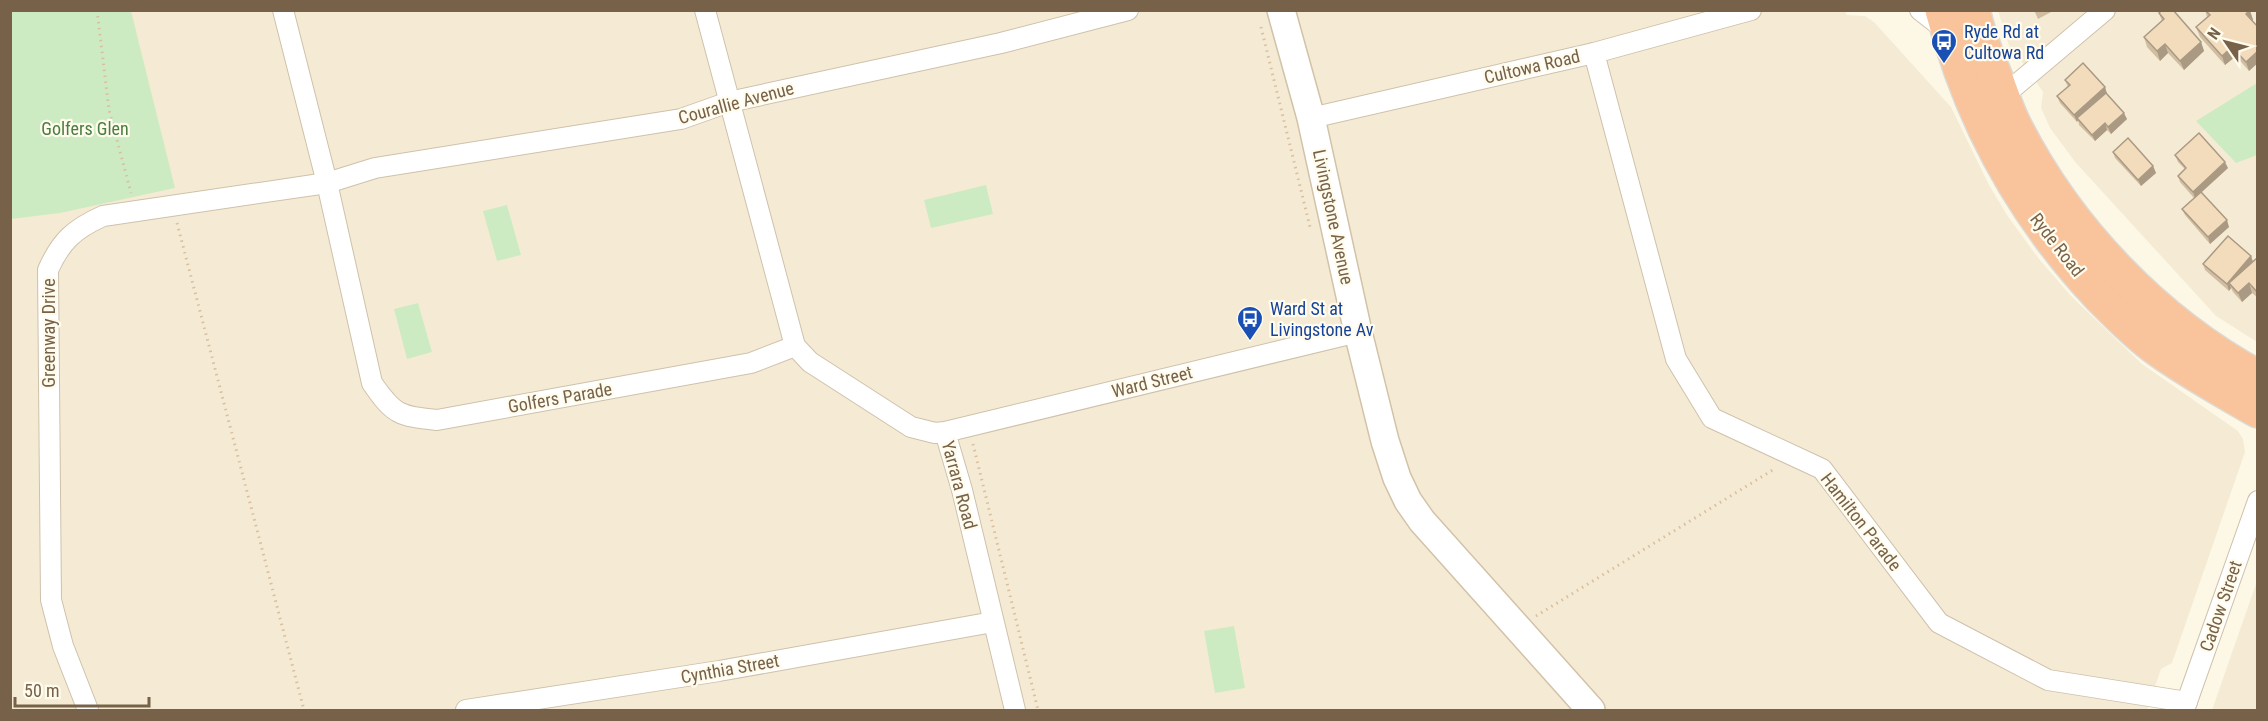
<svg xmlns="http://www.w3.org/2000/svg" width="2268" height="721" font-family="'Roboto Condensed',sans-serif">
<rect width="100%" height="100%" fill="#fdf8e6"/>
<g fill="#f5ebd4">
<polygon points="10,11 1845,11 1847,15 1865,16 1874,22 1951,107 1989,185 2007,215 2039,259 2071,296 2142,364 2238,431 2243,439 2245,452 2172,663 2161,669 2147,710 11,710"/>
<polygon points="1998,11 2257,11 2257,342 2216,316 2076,163 2050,128 2041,108 2043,92 2020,59 2013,58"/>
<polygon points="2257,581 2257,710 2212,710"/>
</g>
<g fill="#cdebc3">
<polygon points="10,11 131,11 175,188 60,213 11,219"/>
<polygon points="2257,83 2257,155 2236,163 2196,121"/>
<polygon points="986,185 993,214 931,228 924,200"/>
<polygon points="507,205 521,255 497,261 483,211"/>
<polygon points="418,303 432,352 407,359 394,309"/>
<polygon points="1234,626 1245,688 1215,693 1204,631"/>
</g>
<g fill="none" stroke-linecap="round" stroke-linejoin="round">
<defs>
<g id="street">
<path d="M283,10L327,183L372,383C394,415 399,416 437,420L751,363L795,346"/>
<polyline points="705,10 795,346 810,362 911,427 935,433 945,432 1358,332"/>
<polyline points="1920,10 1947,31"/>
<polyline points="1594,53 1676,359 1712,418 1822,469 1939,623 2048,680 2187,702"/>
<polyline points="2003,96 2105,10"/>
<polyline points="1311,118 1594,53 1751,10"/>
<polyline points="945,432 962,490 1015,710"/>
<path d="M88,710L63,646L51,600L48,270C61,241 74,229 103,216L327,183L375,168L681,119L729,102L1001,43L1128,10"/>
<polyline points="466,710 719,671 993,622"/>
<polyline points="2184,710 2258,501"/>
</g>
<polyline id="secondary" points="1281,10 1311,118 1358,332 1385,441 1397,478 1408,501 1422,521 1591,710"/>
<g id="highway">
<path d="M1942,10C1970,118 2023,215 2099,296C2116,313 2133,331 2153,346C2185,370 2222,390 2258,411"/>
<path d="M1973,10C1978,32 1986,54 1995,75C2001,92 2007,110 2015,126C2068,230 2155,321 2258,377"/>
</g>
</defs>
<use href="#street" stroke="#cfc1ab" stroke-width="22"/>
<use href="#secondary" stroke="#d2c2a8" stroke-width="30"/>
<use href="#highway" stroke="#ded9d3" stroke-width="36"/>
<g stroke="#d9bf9f" stroke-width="3" stroke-dasharray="1.5 4.5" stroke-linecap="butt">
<polyline points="97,10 109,110 131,193"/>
<polyline points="1261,27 1310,227"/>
<polyline points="177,223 304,710"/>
<polyline points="973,444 1038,710"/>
<polyline points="1536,616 1776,468"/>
</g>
<use href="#street" stroke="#fff" stroke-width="20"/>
<use href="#secondary" stroke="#fff" stroke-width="27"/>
<use href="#highway" stroke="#f9c39b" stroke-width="33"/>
</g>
<g fill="#d1bda2">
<polygon points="2034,10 2055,10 2038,19"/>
<polygon points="2205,10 2250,10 2253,20 2252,21 2249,71 2236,56 2225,65 2200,37 2196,27 2207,17"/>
<polygon points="2159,13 2201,42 2204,51 2184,70 2168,53 2160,61 2147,47 2144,37 2162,21"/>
<polygon points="2065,80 2105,87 2107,94 2127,119 2111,134 2107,130 2095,141 2079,125 2078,120 2077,122 2060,103 2057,96 2068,87"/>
<polygon points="2113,152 2153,166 2156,173 2141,186 2115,158"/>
<polygon points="2175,155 2228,168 2202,192 2229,227 2210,244 2185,215 2182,209 2194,198 2180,182 2178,176 2185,169 2178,162"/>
<polygon points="2251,256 2253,261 2258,259 2258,298 2252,293 2242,302 2233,292 2231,288 2229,291 2205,270 2203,264"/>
</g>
<g fill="#aa9a84">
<polygon points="2250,11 2253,20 2249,23 2246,14"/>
<polygon points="2201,42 2204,51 2184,70 2180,61"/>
<polygon points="2165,44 2168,53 2160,61 2157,51"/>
<polygon points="2232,47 2236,56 2225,65 2222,56"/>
<polygon points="2258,51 2258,63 2249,71 2246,62"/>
<polygon points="2105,87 2107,94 2077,118 2078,120 2077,122 2074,115"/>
<polygon points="2124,113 2127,119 2111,134 2108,127"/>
<polygon points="2105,123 2107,130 2095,141 2092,135"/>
<polygon points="2225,162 2228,168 2195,198 2193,192"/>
<polygon points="2153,166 2156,173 2141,186 2138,180"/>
<polygon points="2227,220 2229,227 2210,244 2208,237"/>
<polygon points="2251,256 2253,263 2229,283 2231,288 2229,291 2227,284"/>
<polygon points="2249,283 2252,293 2242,302 2238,293"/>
</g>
<g fill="#f3dcbc" stroke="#aa9a84" stroke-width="1.5">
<polygon points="2162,10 2173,10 2201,42 2180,61 2165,44 2157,51 2144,37 2164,19 2159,13"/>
<polygon points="2205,10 2250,10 2246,14 2258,27 2258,51 2246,62 2232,47 2222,56 2196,27 2210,15"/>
<polygon points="2083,63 2105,87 2074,115 2057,96 2070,85 2065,80"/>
<polygon points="2106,93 2124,113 2108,127 2105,123 2092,135 2077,118"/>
<polygon points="2199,133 2225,162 2193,192 2178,176 2186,168 2175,155"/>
<polygon points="2128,138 2153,166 2138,180 2113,152"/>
<polygon points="2201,192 2227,220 2208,237 2182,209"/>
<polygon points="2228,236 2251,256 2227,284 2203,264"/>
<polygon points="2257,258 2258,259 2258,293 2249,283 2238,293 2229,283"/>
</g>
<defs>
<symbol id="bus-pin" viewBox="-11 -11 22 30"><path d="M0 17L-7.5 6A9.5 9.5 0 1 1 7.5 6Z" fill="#1a4fb4" stroke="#fffbed"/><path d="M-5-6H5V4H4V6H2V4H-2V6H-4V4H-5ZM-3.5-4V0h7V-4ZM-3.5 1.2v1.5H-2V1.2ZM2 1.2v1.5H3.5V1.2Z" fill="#fff"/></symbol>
</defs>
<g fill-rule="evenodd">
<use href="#bus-pin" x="1929" y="27" width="30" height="40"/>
<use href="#bus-pin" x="1235" y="304" width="30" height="40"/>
</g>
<g text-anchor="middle" stroke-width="4.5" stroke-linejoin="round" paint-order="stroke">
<g font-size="18" fill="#164399" stroke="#fffbed" text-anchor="start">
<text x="1964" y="38">Ryde Rd at<tspan x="1964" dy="21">Cultowa Rd</tspan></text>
<text x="1270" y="315">Ward St at<tspan x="1270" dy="21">Livingstone Av</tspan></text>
</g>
<g font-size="18" fill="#776249" stroke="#fffbed">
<text transform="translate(1532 67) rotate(-13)" y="6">Cultowa Road</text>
<text transform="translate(736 103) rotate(-15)" y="6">Courallie Avenue</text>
<text transform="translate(1333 217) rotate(78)" y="6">Livingstone Avenue</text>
<text transform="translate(2057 245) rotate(52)" y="6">Ryde Road</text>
<text transform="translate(49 333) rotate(-90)" y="6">Greenway Drive</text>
<text transform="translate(1152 382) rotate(-14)" y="6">Ward Street</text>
<text transform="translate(560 398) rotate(-10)" y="6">Golfers Parade</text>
<text transform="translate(959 485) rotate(75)" y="6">Yarrara Road</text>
<text transform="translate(1861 522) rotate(52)" y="6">Hamilton Parade</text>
<text transform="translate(2221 606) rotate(-71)" y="6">Cadow Street</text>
<text transform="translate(730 669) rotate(-10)" y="6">Cynthia Street</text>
</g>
<g font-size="18" fill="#497e41" stroke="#fffbed">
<text x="85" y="135">Golfers Glen</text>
</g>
</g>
<rect width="2268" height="721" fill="none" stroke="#776249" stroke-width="24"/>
<g transform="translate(2226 42) rotate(305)" stroke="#fffbed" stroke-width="4.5" paint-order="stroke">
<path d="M0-4.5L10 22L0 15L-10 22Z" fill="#776249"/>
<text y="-9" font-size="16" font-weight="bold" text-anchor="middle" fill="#776249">N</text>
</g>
<path d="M15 697v9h134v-9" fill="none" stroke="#776249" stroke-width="3"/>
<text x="24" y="697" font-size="18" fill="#776249" stroke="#fffbed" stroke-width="4.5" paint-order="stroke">50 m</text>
</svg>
